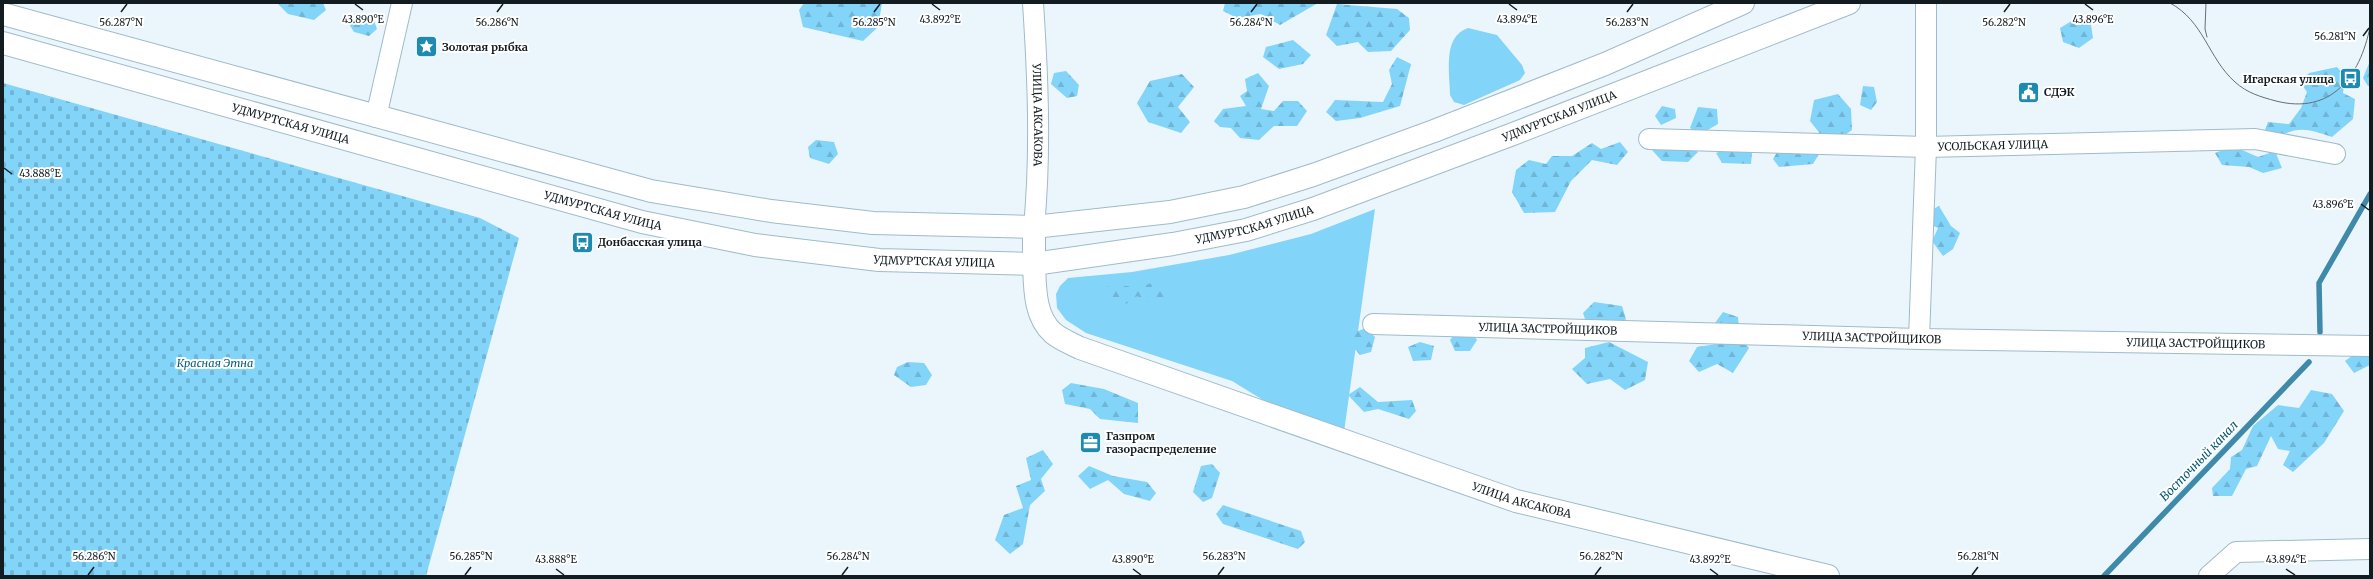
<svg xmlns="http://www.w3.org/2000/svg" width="2373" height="579" font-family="Merriweather,serif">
<defs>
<pattern id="forest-firs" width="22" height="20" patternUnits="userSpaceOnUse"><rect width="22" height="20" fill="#83d4f9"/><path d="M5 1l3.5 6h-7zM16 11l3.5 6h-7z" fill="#70b5d5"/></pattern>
<pattern id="cemetery-stones" width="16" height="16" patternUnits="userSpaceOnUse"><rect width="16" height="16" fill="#83d4f9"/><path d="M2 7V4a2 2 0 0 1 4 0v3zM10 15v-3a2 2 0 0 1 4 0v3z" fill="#70b5d5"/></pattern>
</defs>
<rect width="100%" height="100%" fill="#ebf6fc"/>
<g fill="#83d4f9">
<path d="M1468,28L1497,35L1522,65L1525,73L1520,80L1464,105L1454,102L1450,95C1450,72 1442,37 1468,28Z"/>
<polygon points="1375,209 1344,432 1276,408 1232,381 1086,333 1066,320 1057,308 1056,294 1060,286 1068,278 1132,272 1229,255 1311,234"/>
</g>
<g fill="url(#forest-firs)">
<polygon points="272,3 323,3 326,10 314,20 288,14 278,4"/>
<polygon points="804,3 882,3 878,27 863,41 803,27 799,10"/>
<polygon points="1225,3 1318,3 1280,25 1261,14 1237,18 1223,11"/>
<polygon points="1337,4 1397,9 1409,18 1410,30 1391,51 1368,52 1358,42 1337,46 1326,35"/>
<polygon points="358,17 374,21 377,29 369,36 354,32 349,24"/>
<polygon points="2075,19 2091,25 2093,38 2079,48 2063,42 2060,28"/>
<polygon points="1293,40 1311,55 1303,64 1279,69 1263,57 1266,47"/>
<polygon points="1397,57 1411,64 1400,106 1360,118 1336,121 1326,112 1335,100 1383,102 1392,84 1389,70"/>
<polygon points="2370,61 2370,86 2368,86 2363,78"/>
<path d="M2337,67L2345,76L2343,93L2355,99L2353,119L2332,137C2308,129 2298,125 2275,139L2263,135L2268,122L2289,124L2301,108L2307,92L2300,82L2309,73Z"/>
<polygon points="1066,71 1079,85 1077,96 1067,98 1051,84 1054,73"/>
<polygon points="1258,73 1269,86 1261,109 1274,111 1283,101 1298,101 1307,111 1297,126 1274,126 1259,140 1240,138 1231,128 1220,127 1214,121 1223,109 1246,106 1240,96 1247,91 1245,79"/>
<polygon points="1182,74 1194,87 1178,107 1190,122 1181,133 1148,122 1137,103 1150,81"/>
<polygon points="1863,86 1874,87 1877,102 1871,110 1860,105"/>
<polygon points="1838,94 1851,109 1852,130 1841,138 1821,135 1810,121 1814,100"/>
<polygon points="1662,106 1675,109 1676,118 1661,125 1655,116"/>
<polygon points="1698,107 1717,109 1718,124 1699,135 1690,128"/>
<polygon points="816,140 834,142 838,154 829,164 810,158 808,147"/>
<polygon points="1620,142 1628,152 1617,165 1592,160 1571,181 1555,212 1524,213 1512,192 1516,170 1529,160 1546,164 1552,156 1572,156 1592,143 1601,149"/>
<polygon points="1682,143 1698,152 1688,162 1662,161 1651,149 1664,145"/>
<polygon points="1738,145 1752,153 1751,164 1722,163 1716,153"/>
<polygon points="2233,146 2258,157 2275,151 2282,168 2263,173 2249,167 2222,165 2215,153"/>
<polygon points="1813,147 1819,154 1813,164 1779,167 1773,159 1779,149"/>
<polygon points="1939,206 1951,226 1960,233 1953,249 1943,256 1932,241 1938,228 1929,224 1927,212"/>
<polygon points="1154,282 1165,284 1169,292 1164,300 1147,302 1137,296 1126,304 1109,300 1101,292 1109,285 1128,286 1138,291 1143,286"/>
<polygon points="1594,302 1622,306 1626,319 1619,327 1587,325 1583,313"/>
<polygon points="1723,312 1738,317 1740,336 1749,348 1733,373 1717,364 1699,372 1689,361 1697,347 1723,343 1715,323"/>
<polygon points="1366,328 1375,337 1371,352 1360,355 1353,347 1353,333"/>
<polygon points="1471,330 1477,340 1470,351 1455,351 1450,340 1457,331"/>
<polygon points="1420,342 1434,346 1431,360 1413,361 1408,347"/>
<polygon points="1609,342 1648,362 1645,380 1625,390 1610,379 1587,384 1572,369 1585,358 1585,348"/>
<polygon points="2361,349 2370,350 2370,365 2354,373 2345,361"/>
<polygon points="908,362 924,363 932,375 926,385 911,387 894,375 897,367"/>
<polygon points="1071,383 1104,389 1138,403 1138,423 1100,419 1090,409 1065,404 1062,390"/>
<polygon points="1360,387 1378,402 1412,400 1416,411 1409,419 1378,409 1364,412 1348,395"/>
<polygon points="2311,390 2332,394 2344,411 2324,443 2293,472 2283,465 2290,451 2278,449 2271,436 2257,466 2246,469 2232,496 2213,496 2212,488 2230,469 2231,457 2242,450 2253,426 2278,405 2299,408"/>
<polygon points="1043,450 1053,464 1041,479 1045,491 1030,505 1023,544 1010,554 995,540 1004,515 1023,508 1016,486 1031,480 1026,458"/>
<polygon points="1212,464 1220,473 1212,498 1203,502 1193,492 1201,466"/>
<polygon points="1089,466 1113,476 1147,482 1156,493 1150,501 1124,494 1108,480 1090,489 1078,476"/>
<polygon points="1223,505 1301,531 1305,542 1298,549 1223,524 1216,514"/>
</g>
<polygon fill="url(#cemetery-stones)" points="3,83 480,218 519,238 426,576 3,576"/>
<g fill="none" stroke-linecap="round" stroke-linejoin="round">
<g stroke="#408aa9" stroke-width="5.5">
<polyline points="2320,332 2319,283 2370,194"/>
<polyline points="2104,576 2309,362"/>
</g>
<defs>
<g id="minor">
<path id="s1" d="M1033,3C1038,78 1041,153 1034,227"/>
<polyline points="376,117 402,3"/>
<path id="s2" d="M1649,139L1926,147L2255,139L2335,154"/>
<path id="s3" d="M1373,324L1919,339L2370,346"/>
<polyline points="1919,339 1926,147 1926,3"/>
<polyline points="2209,576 2236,552 2370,549"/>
</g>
<g id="tertiary">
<path id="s4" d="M1034,264C1035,287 1034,316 1053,333C1060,339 1072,344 1080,348L1516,501L1828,576"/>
</g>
<g id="primary">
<polyline points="3,14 651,191 771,211 873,223 1034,227 1170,212 1244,197 1313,175 1434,131 1605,64 1743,3"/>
<path id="s5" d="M3,43L642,222L755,245L879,260L1034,264L1173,244L1246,230L1313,209L1513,134L1849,3"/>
<polyline points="1034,264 1034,227"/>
</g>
</defs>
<use href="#minor" stroke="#9fbbc9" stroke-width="22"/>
<use href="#tertiary" stroke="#9fbbc9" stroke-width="24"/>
<use href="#primary" stroke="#9fbbc9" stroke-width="24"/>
<use href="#minor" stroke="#fff" stroke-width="20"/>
<use href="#tertiary" stroke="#fff" stroke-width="22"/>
<use href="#primary" stroke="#fff" stroke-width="22"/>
<g stroke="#646e74" stroke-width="1">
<path d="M2170,3C2204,21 2208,58 2235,82C2247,93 2261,97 2276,101C2331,115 2360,77 2370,27"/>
<polyline points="2206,3 2205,29 2207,37"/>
</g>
</g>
<path fill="none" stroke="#121c21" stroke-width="1.5" d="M355,4L363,10M932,4L940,10M1509,4L1517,10M2085,4L2093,10M121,12L127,4M497,12L503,4M874,12L880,4M1251,12L1257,4M1627,12L1633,4M2004,12L2010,4M2363,36L2369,28M4,168L12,174M2361,204L2369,210M556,569L564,575M1133,569L1141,575M1710,569L1718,575M2286,569L2295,575M88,575L94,567M465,575L471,567M842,575L848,567M1218,575L1224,567M1595,575L1601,567M1972,575L1978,567"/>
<defs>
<symbol id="sight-square" viewBox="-11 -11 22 22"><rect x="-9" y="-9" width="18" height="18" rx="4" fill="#1e8ab1" stroke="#fff"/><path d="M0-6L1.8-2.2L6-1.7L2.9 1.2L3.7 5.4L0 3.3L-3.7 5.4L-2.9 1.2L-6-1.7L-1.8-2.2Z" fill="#fff"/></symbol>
<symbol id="bus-square" viewBox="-11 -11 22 22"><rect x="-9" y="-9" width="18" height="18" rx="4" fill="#1e8ab1" stroke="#fff"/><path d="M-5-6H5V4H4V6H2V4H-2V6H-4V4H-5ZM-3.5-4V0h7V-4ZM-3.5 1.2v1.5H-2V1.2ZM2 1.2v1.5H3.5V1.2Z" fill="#fff"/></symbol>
<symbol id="civic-square" viewBox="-11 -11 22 22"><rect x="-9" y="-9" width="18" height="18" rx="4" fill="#1e8ab1" stroke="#fff"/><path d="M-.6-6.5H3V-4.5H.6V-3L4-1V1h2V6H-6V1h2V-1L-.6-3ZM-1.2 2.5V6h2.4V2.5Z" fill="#fff"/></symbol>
<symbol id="office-square" viewBox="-11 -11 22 22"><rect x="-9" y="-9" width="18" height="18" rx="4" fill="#1e8ab1" stroke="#fff"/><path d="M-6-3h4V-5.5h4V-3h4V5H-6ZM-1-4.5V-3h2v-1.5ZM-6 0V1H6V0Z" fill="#fff"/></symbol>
</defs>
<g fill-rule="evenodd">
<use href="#sight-square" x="414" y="34" width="25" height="25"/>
<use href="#bus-square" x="2338" y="66" width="25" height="25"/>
<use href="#civic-square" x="2016" y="80" width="25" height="25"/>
<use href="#bus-square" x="570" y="230" width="25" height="25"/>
<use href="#office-square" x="1078" y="430" width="25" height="25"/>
</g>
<g text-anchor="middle" stroke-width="4" stroke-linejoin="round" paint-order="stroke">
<g font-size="11" font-weight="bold" fill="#121c21" stroke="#fff" text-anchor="start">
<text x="442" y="51">Золотая рыбка</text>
<text x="2334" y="83" text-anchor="end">Игарская улица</text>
<text x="2044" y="96">СДЭК</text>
<text x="598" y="246">Донбасская улица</text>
<text x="1106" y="440">Газпром<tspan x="1106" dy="13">газораспределение</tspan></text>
</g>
<g font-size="11" fill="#121c21" stroke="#fff">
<text dy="4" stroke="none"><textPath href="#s1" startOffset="112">УЛИЦА АКСАКОВА</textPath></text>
<text dy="4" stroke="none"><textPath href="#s5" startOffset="1607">УДМУРТСКАЯ УЛИЦА</textPath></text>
<text dy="4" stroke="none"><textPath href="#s5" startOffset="299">УДМУРТСКАЯ УЛИЦА</textPath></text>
<text dy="4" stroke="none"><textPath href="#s2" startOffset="344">УСОЛЬСКАЯ УЛИЦА</textPath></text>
<text dy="4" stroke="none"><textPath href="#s5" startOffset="623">УДМУРТСКАЯ УЛИЦА</textPath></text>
<text dy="4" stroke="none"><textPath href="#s5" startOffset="1283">УДМУРТСКАЯ УЛИЦА</textPath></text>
<text dy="4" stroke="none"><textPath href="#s5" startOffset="959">УДМУРТСКАЯ УЛИЦА</textPath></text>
<text dy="4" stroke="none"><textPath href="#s3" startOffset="175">УЛИЦА ЗАСТРОЙЩИКОВ</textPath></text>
<text dy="4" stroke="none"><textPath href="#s3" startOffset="499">УЛИЦА ЗАСТРОЙЩИКОВ</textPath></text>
<text dy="4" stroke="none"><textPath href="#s3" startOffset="823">УЛИЦА ЗАСТРОЙЩИКОВ</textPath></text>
<text dy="4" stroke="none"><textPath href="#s4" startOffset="572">УЛИЦА АКСАКОВА</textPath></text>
</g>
<g font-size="11" font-style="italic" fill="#045c78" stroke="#fff">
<text x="215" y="367">Красная Этна</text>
</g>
<g font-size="12" font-style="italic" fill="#005875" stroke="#fff">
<text transform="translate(2199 461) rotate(-46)" y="4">Восточный канал</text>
</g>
</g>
<g font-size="10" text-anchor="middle" fill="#121c21" stroke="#fff" stroke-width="4" stroke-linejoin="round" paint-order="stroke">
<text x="1517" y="23">43.894°E</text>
<text x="2093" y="23">43.896°E</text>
<text x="363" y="23">43.890°E</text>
<text x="940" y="23">43.892°E</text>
<text x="121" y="26">56.287°N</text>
<text x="1627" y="26">56.283°N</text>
<text x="2004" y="26">56.282°N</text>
<text x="497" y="26">56.286°N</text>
<text x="874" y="26">56.285°N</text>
<text x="1251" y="26">56.284°N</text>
<text x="2335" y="40">56.281°N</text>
<text x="40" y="177">43.888°E</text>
<text x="2333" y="208">43.896°E</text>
<text x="94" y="560">56.286°N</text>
<text x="471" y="560">56.285°N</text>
<text x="848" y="560">56.284°N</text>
<text x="1224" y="560">56.283°N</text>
<text x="1601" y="560">56.282°N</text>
<text x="1978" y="560">56.281°N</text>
<text x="556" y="563">43.888°E</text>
<text x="1133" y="563">43.890°E</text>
<text x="1710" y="563">43.892°E</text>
<text x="2286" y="563">43.894°E</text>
</g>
<rect width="2373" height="579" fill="none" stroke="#121c21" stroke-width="8"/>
</svg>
